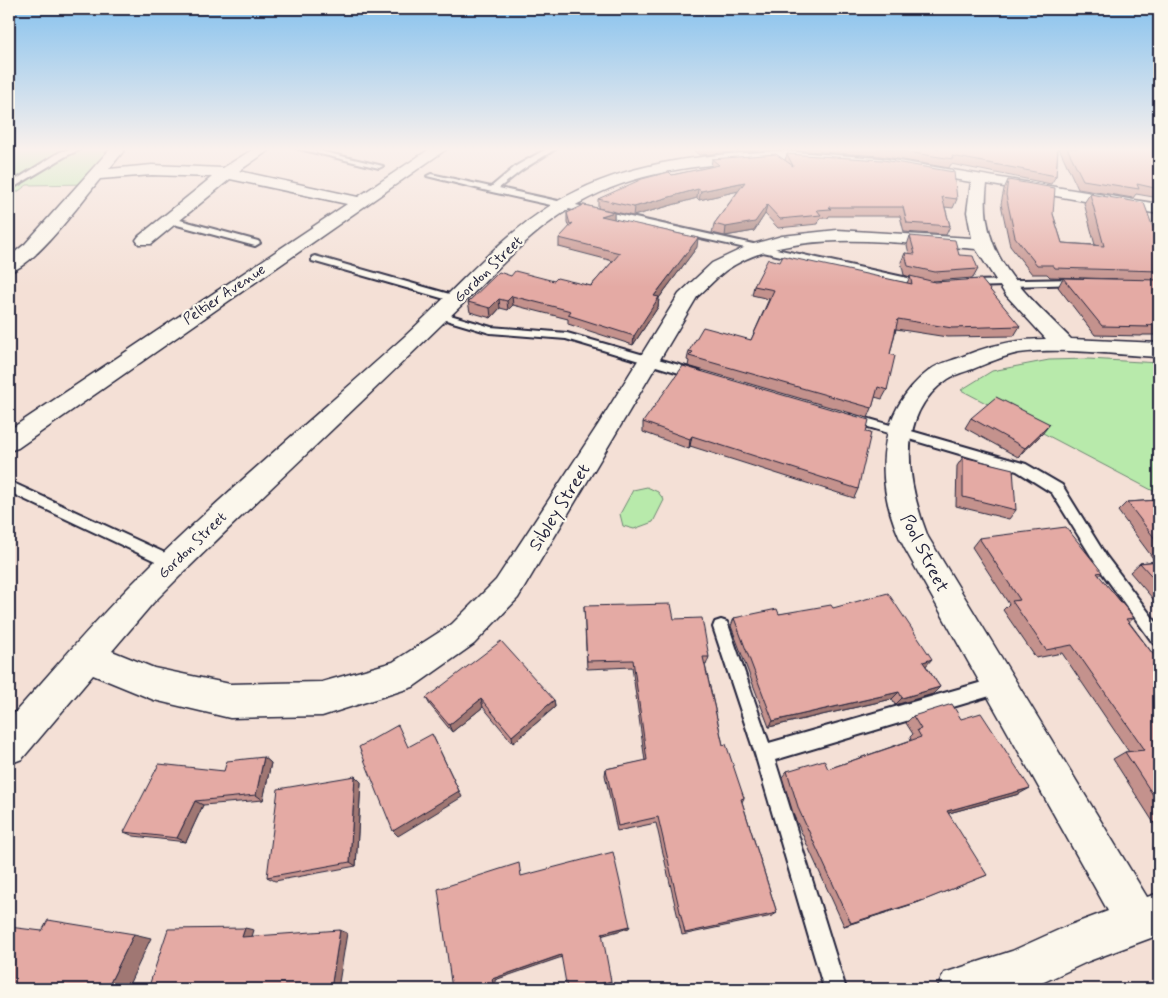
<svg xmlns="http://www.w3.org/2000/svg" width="1168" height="998" font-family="Mynerve,sans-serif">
<rect width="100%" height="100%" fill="#f4e0d6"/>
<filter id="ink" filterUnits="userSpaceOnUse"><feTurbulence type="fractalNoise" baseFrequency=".02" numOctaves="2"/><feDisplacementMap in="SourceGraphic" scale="10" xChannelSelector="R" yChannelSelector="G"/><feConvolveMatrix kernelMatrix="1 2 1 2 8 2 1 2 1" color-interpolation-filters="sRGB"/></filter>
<g filter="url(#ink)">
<g fill="#b8eaab" stroke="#6d8673">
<polygon points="9,148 119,148 89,184 27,185 9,198"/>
<polygon points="1088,359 1159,363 1159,494 961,390 992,371 1049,360"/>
<polygon points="647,487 658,492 664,500 653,522 634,529 623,526 620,514 633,490"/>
</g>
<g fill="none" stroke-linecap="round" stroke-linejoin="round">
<defs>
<g id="lane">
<polygon points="73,148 83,148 66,156 16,186 9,184 60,152"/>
<polygon points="295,148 308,148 383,166 379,168"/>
<polygon points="548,148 557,148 522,170 499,188 926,282 931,285 926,288 492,192 427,176 431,174 491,187 516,166"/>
<polygon points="169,217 258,241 260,243 255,246 166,222 166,218"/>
<polygon points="315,256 460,297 461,299 456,302 452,301 312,261 312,257"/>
<polygon points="1079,279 1082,280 1082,284 968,287 963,284 968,281"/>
<polygon points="440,312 491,327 567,333 700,371 702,374 696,378 566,339 490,333 436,317 435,315"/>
<polygon points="852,414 1026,464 1062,485 1106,556 1159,626 1159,645 1153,643 1096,564 1052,493 1017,471 848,421 846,418"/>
<polygon points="9,481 178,559 180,563 178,567 173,569 168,567 9,492"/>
<polygon points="721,620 727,622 729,627 769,743 1000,677 1006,679 1009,685 1006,691 1000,693 775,760 846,989 824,989 755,754 713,627 715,622"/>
</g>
<g id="street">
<path d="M111,148H126L109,169L152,165L223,168L255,148H272L239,171L358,197L431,148H448L18,448L9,451V430L347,204L230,179L151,244H139L136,240L139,236L212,177L152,175L100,179C81,202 35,266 9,272V257L25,244Z"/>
<path d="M780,151L880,158L1159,204V214L987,184C977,256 1025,292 1071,339L1159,343V357C1113,355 1065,347 1019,353C1003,356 988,363 973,369C964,372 956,374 948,379C893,416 908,485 928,537L1147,897L1159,893V935L1089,961L1029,989H937L944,973L1012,951L1065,927L1108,911L905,549C874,490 872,413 930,370C939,363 951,361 961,357C989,345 1016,339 1046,339L1005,294L976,249C900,244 791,225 725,271C715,279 706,289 697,297L518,598L474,644L413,687L322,716L230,718L154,700L93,675L22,759L9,764V719C50,674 89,627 132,584C218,497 313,419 404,337C459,287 509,223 577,191C640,160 711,154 780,151ZM780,160L880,167L971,182L967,212L972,238L837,230L782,236L750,245L712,263L679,294L598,425L496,580L452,624L393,662L322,682L230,684L154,668L112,651L153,603L184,572C270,488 357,407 443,323C490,279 530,227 589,198C647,168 715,163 780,160Z"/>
</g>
</defs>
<use href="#lane" stroke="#22223b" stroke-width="4"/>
<use href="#street" stroke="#22223b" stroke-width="3"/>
<use href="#lane" fill="#fbf7ec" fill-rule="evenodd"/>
<use href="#street" fill="#fbf7ec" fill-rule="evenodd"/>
</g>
<g fill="#c4928d" stroke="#22223b">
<polygon points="691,148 759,148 758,150 699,155"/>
<polygon points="778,148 1058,148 1056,176 1051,184 951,164 949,168 880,156 778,149"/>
<polygon points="1059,148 1159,148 1159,198 1136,194 1133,198 1078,189"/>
<polygon points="787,154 957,199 953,208 945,207 950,226 946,235 904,232 900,216 829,216 828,218 820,218 818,224 778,228 765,214 754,231 725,236 712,233 714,224 738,191 699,200 697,198 633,216 598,208 598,199 672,175 711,167 712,159 785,160"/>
<polygon points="1008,180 1053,214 1062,243 1095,245 1084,203 1090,194 1159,244 1159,335 1143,335 1141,336 1095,335 1058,287 1063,278 1117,279 1050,277 1047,274 1032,274 1010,246 1001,204 1004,189"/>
<polygon points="614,212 614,219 697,247 659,298 658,307 633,345 568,324 568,319 513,305 508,310 500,308 491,318 470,312 468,302 511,276 591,286 613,261 559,247 559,238 569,228 567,222 567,213"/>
<polygon points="910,236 959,255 978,269 973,278 933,281 1020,326 1014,336 947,337 896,329 890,354 887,390 882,399 875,397 872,408 868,418 688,366 689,361 687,360 689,351 751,340 769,299 752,295 754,286 780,262 907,283 910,277 904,275 901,262 905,253 909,254 907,245"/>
<polygon points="971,418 1042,434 1018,457 965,428"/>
<polygon points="643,422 866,432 858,489 854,498 690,446 689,449 643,432"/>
<polygon points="963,457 1016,510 1009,519 956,506 957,466"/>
<polygon points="1159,500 1159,606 1130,572 1140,563 1155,561 1118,511 1127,502"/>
<polygon points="979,538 1102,572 1099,576 1134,618 1129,622 1159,662 1159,831 1113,759 1125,752 1129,752 1062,653 1036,658 1003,610 1009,604 972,547"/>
<polygon points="584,606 674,619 709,657 706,665 705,665 723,745 744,798 742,802 777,913 772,916 682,935 656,823 617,831 605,775 606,769 645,761 632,667 587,669"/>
<polygon points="833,608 926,666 940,687 933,694 895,705 892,699 769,727 731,626 734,618 779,614"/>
<polygon points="426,698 554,700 555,707 513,743 483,707 452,732 430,705"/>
<polygon points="913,716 961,719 1019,794 949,813 919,902 844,926 794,816 782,777 787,771 828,769 911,740 910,737 913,734 906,723"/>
<polygon points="264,757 271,763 263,800 203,805 186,842 134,836 124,832 224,771"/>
<polygon points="361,782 356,866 275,881 267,877"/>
</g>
<g fill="#a07773" stroke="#22223b">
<polygon points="745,182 743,190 699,200 701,191"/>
<polygon points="698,189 697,198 633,216 634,207"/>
<polygon points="767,205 765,214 754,231 725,236 726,227"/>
<polygon points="614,212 614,221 601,216"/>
<polygon points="698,238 697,247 659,298 658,307 633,345 634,336 654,296"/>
<polygon points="512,296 513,305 508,310 507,301"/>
<polygon points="499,299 500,308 491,318 490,308"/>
<polygon points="1050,424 1042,434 1018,457 1025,448"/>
<polygon points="692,436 690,446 689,449 690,439"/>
<polygon points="932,659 925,667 923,662"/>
<polygon points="940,687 933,694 895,705 902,698"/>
<polygon points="899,692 892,699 769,727 773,721"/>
<polygon points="481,699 483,707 452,732 449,725"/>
<polygon points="554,700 555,707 513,743 512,736"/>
<polygon points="432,734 462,797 398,836 393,831"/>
<polygon points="264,757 271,763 263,800 256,795"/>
<polygon points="355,776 361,782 356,866 350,862"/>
<polygon points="1030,788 1019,794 938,816 947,811"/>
<polygon points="195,801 203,805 186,842 177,838"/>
<polygon points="987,875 919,902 844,926 851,923"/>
<polygon points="630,926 629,928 601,936 602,933"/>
<polygon points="245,928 254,930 251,940 242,937"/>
<polygon points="340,930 347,933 338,989 331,989"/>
<polygon points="134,934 151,938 127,989 107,989"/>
<polygon points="561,955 562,957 495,980 496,989 494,989 492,979"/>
<polygon points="611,981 611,983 585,989 580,989"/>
</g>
<g fill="#e4aaa4" stroke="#22223b">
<polygon points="881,148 1058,148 1056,176 952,156 953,159"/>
<polygon points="1067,148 1159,148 1159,189 1137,184 1139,189 1083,180"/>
<polygon points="776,154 793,166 787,154 883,160 954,172 957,199 942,197 950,226 907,223 903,207 829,207 831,209 817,210 821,215 780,219 767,205 755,222 726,227 714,224 745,182 701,191 698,189 634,207 598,199 642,179 669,172 672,175 719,165 712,159"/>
<polygon points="1008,180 1055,188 1053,214 1062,243 1104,246 1090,194 1144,203 1159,244 1159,271 1055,268 1053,265 1037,265 1015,237 1006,195"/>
<polygon points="584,205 614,212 601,216 698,238 654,296 659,297 634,336 568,315 571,311 512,296 507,301 499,299 490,308 468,302 499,272 511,276 515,271 554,281 557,278 591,286 620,253 559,238 573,223 570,224 567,213"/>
<polygon points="910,236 955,240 959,255 973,256 978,269 935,272 908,266 905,253 915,254"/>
<polygon points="783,256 912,284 910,276 935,282 981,279 1020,326 952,328 898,319 890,354 895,356 887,390 878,387 872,408 689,356 693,352 689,351 703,327 751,340 774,290 754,286 768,259 780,262"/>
<polygon points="1063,278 1159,280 1159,326 1147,325 1149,327 1102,326"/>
<polygon points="683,366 869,420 866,432 871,433 858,489 692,436 690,439 643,422"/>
<polygon points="996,397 1050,424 1025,448 971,418"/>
<polygon points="963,457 1013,469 1016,510 963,497"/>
<polygon points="1159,500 1159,544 1127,502"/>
<polygon points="1066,527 1102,572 1097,573 1134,618 1126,619 1159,662 1159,804 1125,752 1145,750 1072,645 1046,650 1012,601 1020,600 979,538"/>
<polygon points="1159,561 1159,584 1140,563"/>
<polygon points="888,593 932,659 923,662 940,687 902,698 899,692 773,721 734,618 777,609 779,614 831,605 833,608"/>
<polygon points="671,604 674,619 702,618 709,657 703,657 723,745 726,744 744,798 741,799 777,913 685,933 658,817 618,826 606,769 647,760 633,660 587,661 584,606"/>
<polygon points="501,641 554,700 512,736 481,699 449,725 426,698"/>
<polygon points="952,704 961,719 981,713 1030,788 947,811 987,875 927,899 851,923 799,810 787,771 824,760 828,769 921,737 917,730 921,729 913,716"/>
<polygon points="398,725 408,747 432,734 459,791 393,831 359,747"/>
<polygon points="264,757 256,795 195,801 177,838 124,832 159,764 224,771 227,761"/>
<polygon points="355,776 350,862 267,877 278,789"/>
<polygon points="613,852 630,926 602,933 611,981 580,989 567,989 561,955 492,979 494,989 452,989 438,889 519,863 521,876"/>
<polygon points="48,920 134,934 107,989 9,989 9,927 42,931"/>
<polygon points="245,928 242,937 340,930 331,989 148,989 168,929"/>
</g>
</g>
<linearGradient id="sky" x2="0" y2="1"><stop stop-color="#87c2ee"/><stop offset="0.52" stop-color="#faf1ed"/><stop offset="1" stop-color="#faf1ed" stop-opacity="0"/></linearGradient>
<rect width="1168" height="287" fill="url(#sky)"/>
<g text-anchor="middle" stroke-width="4.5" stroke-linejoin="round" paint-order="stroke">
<g font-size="15" fill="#22223b" stroke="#fbf7ec">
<text transform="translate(488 269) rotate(-44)" y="5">Gordon Street</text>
<text transform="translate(224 294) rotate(-34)" y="5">Peltier Avenue</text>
<text transform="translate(192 545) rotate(-44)" y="5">Gordon Street</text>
</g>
<g font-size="18" fill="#22223b" stroke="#fbf7ec">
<text transform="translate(559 507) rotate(-58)" y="6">Sibley Street</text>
<text transform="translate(925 553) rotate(63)" y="6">Pool Street</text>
</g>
</g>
<rect width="1168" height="998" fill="none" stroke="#fbf7ec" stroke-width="30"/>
<rect x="15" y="15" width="1138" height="968" fill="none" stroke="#22223b" stroke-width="2" filter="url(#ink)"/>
</svg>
